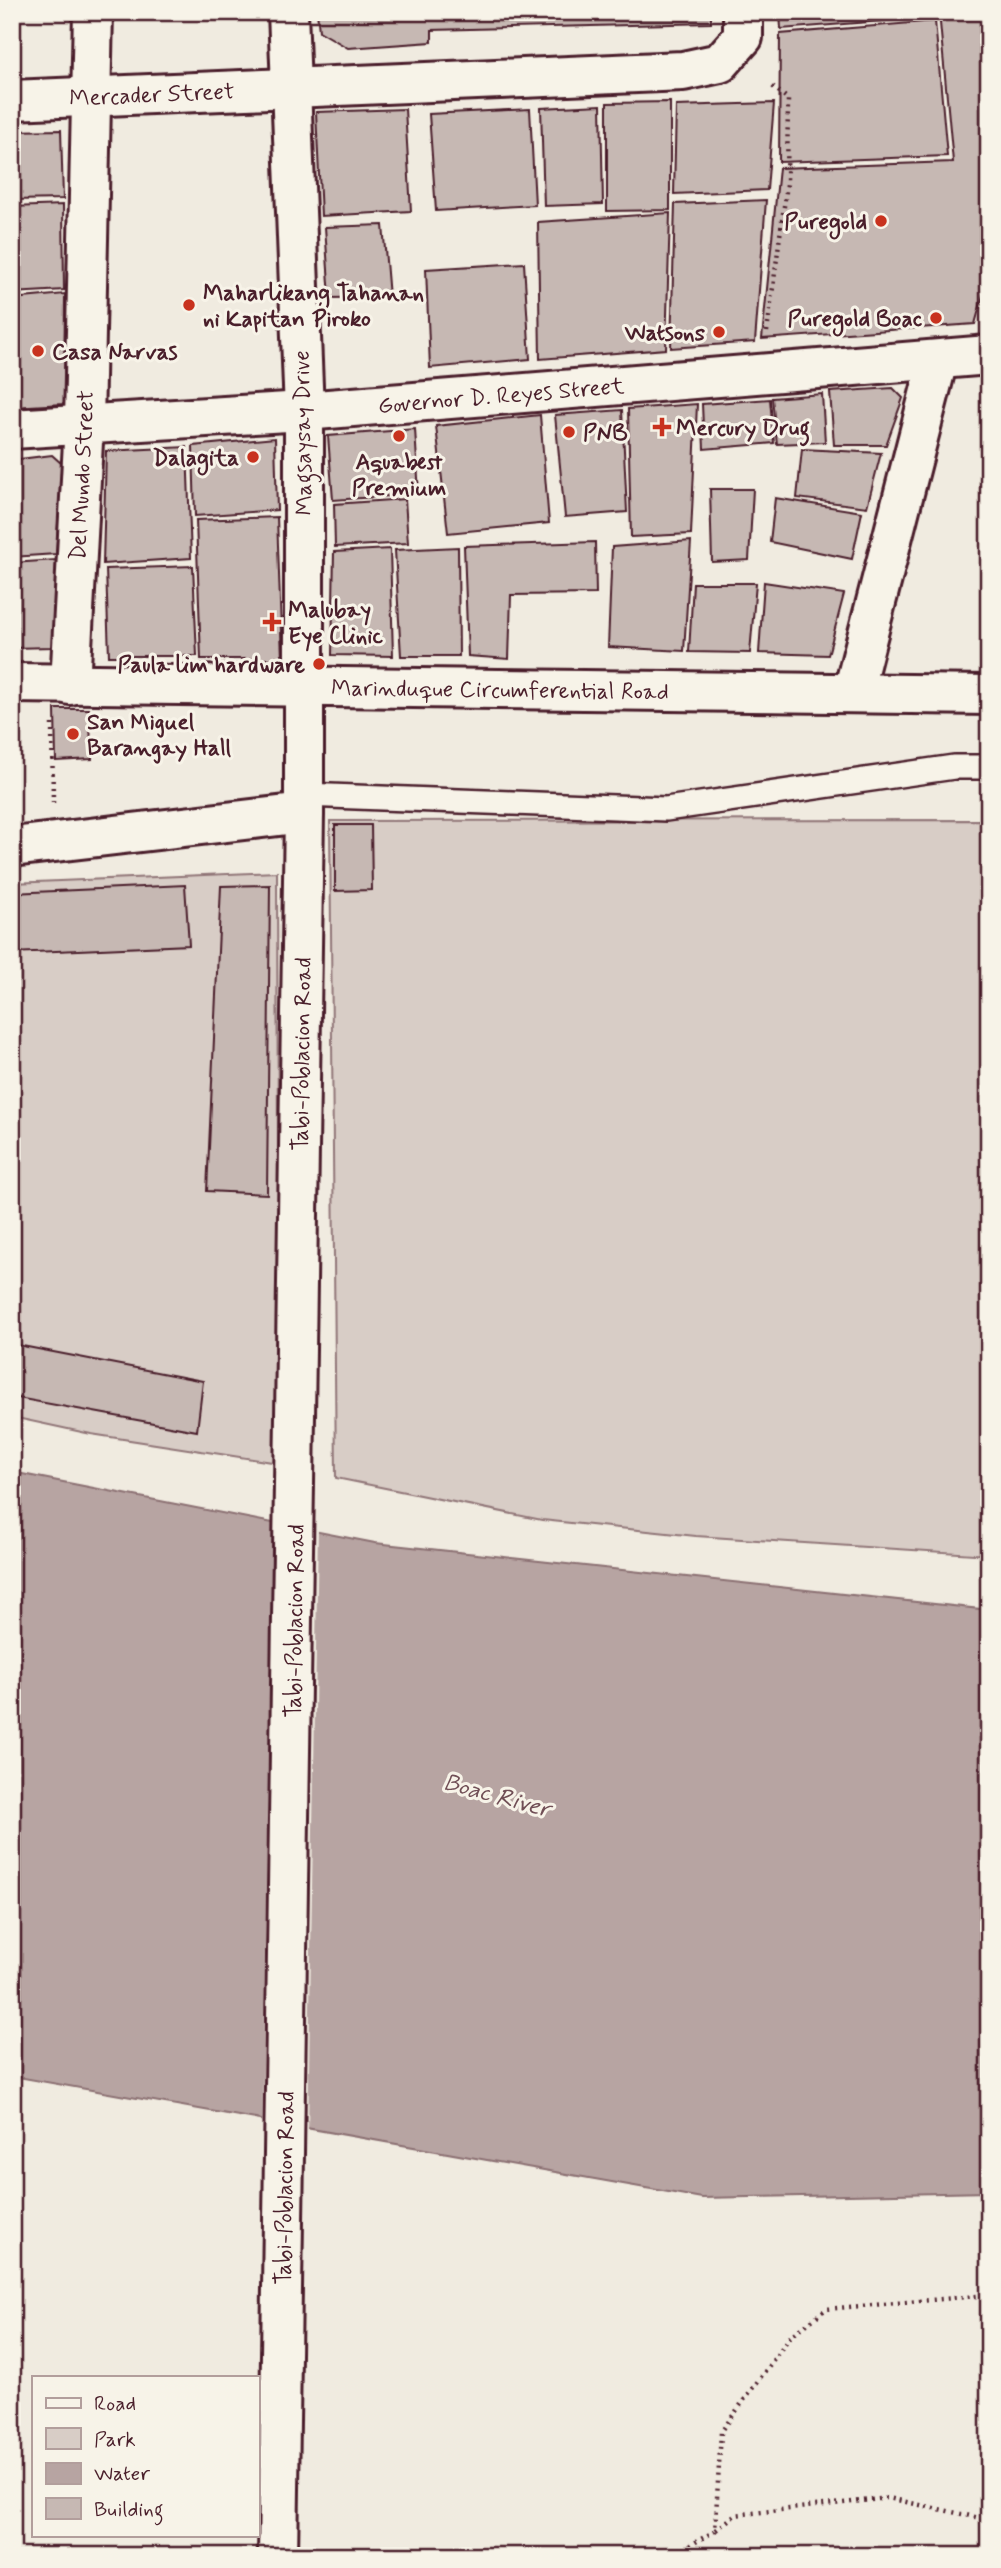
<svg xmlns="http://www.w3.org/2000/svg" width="1001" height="2568" font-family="Mynerve,sans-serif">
<rect width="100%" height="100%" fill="#f0ebe0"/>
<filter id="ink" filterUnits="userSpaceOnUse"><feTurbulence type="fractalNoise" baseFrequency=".0143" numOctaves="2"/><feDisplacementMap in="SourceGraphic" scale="14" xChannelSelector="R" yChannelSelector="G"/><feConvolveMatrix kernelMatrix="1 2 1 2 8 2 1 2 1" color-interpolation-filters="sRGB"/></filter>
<g filter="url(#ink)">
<g fill="#d8cdc6" stroke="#917678" stroke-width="2">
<polygon points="989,820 989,1555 696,1536 542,1520 336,1478 330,821"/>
<polygon points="277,872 279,1463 91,1434 12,1417 12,883"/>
</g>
<polygon fill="#b7a4a2" stroke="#8b6f72" stroke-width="2" points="12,1472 375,1543 989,1610 989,2192 702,2198 12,2076"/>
<polygon fill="#f0ebe0" points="272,1519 318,1528 308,2132 262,2124"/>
<g fill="#c6b8b3" stroke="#4a1f2b" stroke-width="2">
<polygon points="317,12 711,12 711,23 432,30 432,42 348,48 319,31"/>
<polygon points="780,12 932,12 932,17 781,29"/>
<polygon points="939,12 989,12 989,274 975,324 762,339 779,168 953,162"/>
<polygon points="935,21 947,156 779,162 780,34"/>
<polygon points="670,102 670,210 607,211 607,103"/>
<polygon points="774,103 767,190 674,194 676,106"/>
<polygon points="601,105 603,204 544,206 541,108"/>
<polygon points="405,109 411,211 321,216 316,112"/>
<polygon points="530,109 535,205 436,211 429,114"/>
<polygon points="61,130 63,199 12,200 12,131"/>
<polygon points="766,200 755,342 671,348 675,204"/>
<polygon points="63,205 64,290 12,293 12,207"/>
<polygon points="670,213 666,349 540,359 538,222"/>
<polygon points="383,225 389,297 330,298 325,227"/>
<polygon points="524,263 530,359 430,368 426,269"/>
<polygon points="65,294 64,404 12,407 12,299"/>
<polygon points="893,388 903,398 886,445 834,445 830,392"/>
<polygon points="822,394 825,442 777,444 772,398"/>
<polygon points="770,399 774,443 704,449 702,404"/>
<polygon points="697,404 691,534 631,537 628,409"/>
<polygon points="622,410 627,512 565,517 555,415"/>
<polygon points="540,415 549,523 448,533 436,426"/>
<polygon points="415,429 419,494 333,500 328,436"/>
<polygon points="275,438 277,510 195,516 193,446"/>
<polygon points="187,447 191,558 103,564 106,451"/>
<polygon points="802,449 881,453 867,507 797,498"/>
<polygon points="52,455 62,464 56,554 12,557 12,460"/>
<polygon points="710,489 753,489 749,560 712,562"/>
<polygon points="775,498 862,512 852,559 770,542"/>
<polygon points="405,499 408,543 335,547 334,504"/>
<polygon points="277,517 282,659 201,659 196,520"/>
<polygon points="691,541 684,651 608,647 612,547"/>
<polygon points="595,542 596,594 511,595 509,659 468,656 464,546"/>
<polygon points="458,547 459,656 401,656 395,550"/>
<polygon points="390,549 393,656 332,655 334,552"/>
<polygon points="56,560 52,647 12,648 12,563"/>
<polygon points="193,566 197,656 109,656 106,569"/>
<polygon points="764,582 844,594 828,655 759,653"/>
<polygon points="693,583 756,583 750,653 689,652"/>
<polygon points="55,709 89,709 92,759 56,761"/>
<polygon points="335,825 371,825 372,890 335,891"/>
<polygon points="185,885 189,945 12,953 12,893"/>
<polygon points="270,885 267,1194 207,1191 221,886"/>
<polygon points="12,1344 203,1381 197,1431 12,1397"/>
</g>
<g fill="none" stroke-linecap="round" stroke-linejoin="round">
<defs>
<polyline id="service" points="304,795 666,809 954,767 989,767"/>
<g id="minor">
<path id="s1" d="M12,100L683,71L720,63L743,37V12"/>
<path id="s2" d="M70,685L84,423L93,12"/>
<polyline points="853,692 938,360"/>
<polyline points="12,847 304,813"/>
</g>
<polyline id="secondary" points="12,429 304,411 304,813 278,2556"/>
<g id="primary">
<path id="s3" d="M288,12L304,411L989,355"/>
<path id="s4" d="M12,683L989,695"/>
</g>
</defs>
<use href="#service" stroke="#4a1f2b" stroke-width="28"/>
<use href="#minor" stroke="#4a1f2b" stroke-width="44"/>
<use href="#secondary" stroke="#4a1f2b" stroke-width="44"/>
<use href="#primary" stroke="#4a1f2b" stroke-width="44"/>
<g stroke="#4a1f2b" stroke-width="4.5" stroke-dasharray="2 5" stroke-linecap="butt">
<polyline points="767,332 787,184 788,99 771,85"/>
<polyline points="52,724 53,803"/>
<polyline points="716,2530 735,2515 888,2498 989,2520"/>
<polyline points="671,2556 715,2531 721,2432 789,2338 826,2309 989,2295"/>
</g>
<use href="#service" stroke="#f7f3e8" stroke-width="23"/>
<use href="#minor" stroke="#f7f3e8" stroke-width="38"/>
<use href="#secondary" stroke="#f7f3e8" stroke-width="38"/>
<use href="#primary" stroke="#f7f3e8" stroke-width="38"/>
</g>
</g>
<g fill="#c8321e" stroke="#f7f3e8" stroke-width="2.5">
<circle cx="881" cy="221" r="7"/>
<circle cx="189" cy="305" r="7"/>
<circle cx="936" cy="318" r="7"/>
<circle cx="719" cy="332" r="7"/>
<circle cx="38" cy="351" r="7"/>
<path d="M658.5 416.5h7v7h7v7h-7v7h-7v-7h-7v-7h7z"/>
<circle cx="569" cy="432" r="7"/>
<circle cx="399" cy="436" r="7"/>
<circle cx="253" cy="457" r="7"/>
<path d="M268.5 611.5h7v7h7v7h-7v7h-7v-7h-7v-7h7z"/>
<circle cx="319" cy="664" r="7"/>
<circle cx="73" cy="734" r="7"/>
</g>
<g text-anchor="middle" stroke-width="6" stroke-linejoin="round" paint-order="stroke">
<g font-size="23" fill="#4a1f2b" stroke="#f7f3e8">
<text dy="8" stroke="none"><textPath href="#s1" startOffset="140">Mercader Street</textPath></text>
<text dy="8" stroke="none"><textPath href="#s3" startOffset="597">Governor D. Reyes Street</textPath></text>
<text transform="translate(302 433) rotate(-91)" y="8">Magsaysay Drive</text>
<text dy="8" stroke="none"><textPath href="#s2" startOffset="210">Del Mundo Street</textPath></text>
<text dy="8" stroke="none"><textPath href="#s4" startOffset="488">Marinduque Circumferential Road</textPath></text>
<text transform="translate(301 1054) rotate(-89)" y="8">Tabi-Poblacion Road</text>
<text transform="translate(294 1621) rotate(-89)" y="8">Tabi-Poblacion Road</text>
<text transform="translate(284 2188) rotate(-89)" y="8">Tabi-Poblacion Road</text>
</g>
<g font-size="23" font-weight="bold" fill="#4a1f2b" stroke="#f7f3e8" text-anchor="start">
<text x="867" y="229" text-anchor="end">Puregold</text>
<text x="203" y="300">Maharlikang Tahanan<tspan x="203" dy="26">ni Kapitan Piroko</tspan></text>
<text x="922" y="326" text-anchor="end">Puregold Boac</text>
<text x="705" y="340" text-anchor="end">Watsons</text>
<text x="52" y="359">Casa Narvas</text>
<text x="676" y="435">Mercury Drug</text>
<text x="583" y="440">PNB</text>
<text x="239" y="465" text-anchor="end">Dalagita</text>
<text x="399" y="469" text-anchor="middle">Aquabest<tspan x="399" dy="26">Premium</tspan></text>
<text x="288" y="617">Malubay<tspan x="288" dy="26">Eye Clinic</tspan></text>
<text x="305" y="672" text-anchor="end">Paula lim hardware</text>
<text x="87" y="729">San Miguel<tspan x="87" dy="26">Barangay Hall</tspan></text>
</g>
<g font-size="24" font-style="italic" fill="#704e55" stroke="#f7f3e8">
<text transform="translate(497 1795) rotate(15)" y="8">Boac River</text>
</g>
</g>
<rect width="1001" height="2568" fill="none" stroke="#f7f3e8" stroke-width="42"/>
<rect x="21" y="21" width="959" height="2526" fill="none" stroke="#4a1f2b" stroke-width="2.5" filter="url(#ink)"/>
<rect x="32" y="2376" width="228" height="161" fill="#f7f3e8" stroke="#b29e9c" stroke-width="2"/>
<rect x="46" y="2398" width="35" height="10" fill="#f7f3e8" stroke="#b29e9c" stroke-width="2"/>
<text x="94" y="2410" font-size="21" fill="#4a1f2b">Road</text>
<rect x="46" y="2428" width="35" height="21" fill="#d8cdc6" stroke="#b29e9c" stroke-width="2"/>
<text x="94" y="2446" font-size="21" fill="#4a1f2b">Park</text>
<rect x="46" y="2463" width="35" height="21" fill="#b7a4a2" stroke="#b29e9c" stroke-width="2"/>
<text x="94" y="2480" font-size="21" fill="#4a1f2b">Water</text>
<rect x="46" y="2498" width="35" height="21" fill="#c6b8b3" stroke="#b29e9c" stroke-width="2"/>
<text x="94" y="2516" font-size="21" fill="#4a1f2b">Building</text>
</svg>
